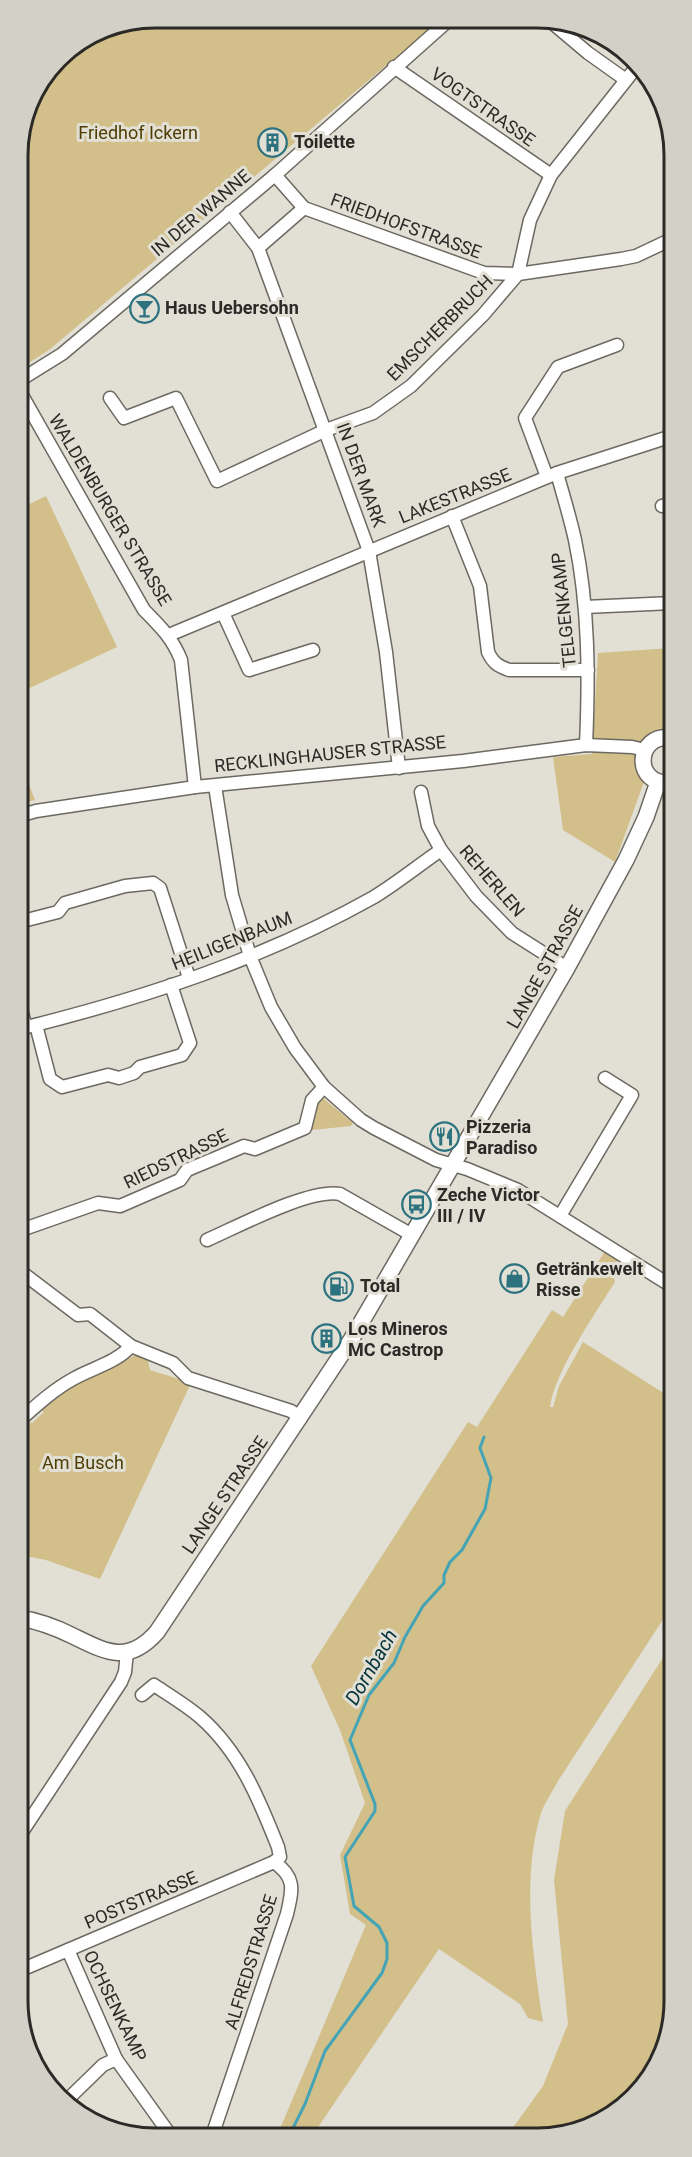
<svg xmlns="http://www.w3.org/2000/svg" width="692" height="2157" font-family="Roboto,sans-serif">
<rect width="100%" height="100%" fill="#e2dfd5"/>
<g fill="#d2bf8a">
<polygon points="156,18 440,20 49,350 19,369 18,146 32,94 65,52 103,28"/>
<polygon points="46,496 117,647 19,693 19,509"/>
<polygon points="672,648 672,733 647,738 645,779 615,862 563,830 553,757 592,754 598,653"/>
<polygon points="19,759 35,800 19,804"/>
<polygon points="323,1098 353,1123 351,1126 312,1130 310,1127 316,1103 319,1099"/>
<path d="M605,1251L618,1259L612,1271L615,1282C595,1314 555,1371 550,1407H553L559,1386L583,1342L673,1399V1604L558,1781C553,1791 545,1802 541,1813C521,1879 533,1956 543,2022L528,2018L520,2004L439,1949L312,2136H277L366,1925L350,1914L340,1855L365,1803L340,1730L311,1666L468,1422L477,1427L552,1310L563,1317Z"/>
<polygon points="139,1354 147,1356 150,1370 191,1383 100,1579 46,1560 20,1555 21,1424 24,1421 32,1423 44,1412 37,1409 77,1380"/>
<polygon points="673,1642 674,2010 640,2092 563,2136 507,2136 543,2086 568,2024 554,1880 565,1811"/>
</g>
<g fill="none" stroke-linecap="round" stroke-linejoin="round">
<polyline stroke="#44a4b6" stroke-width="3" points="289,2136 305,2104 325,2051 382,1973 387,1959 387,1943 379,1927 354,1906 345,1857 375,1811 375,1804 350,1740 369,1695 394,1663 405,1637 423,1606 444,1583 444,1575 450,1562 462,1550 485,1509 491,1478 480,1448 484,1437"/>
<defs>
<g id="minor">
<polyline points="550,21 588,53 626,80"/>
<polyline points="394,67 551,175"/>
<polyline points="275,175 304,208 484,273 518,274 621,259 636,256 672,239"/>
<polyline points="230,212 258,248 369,551 386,652 399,768"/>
<polyline points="258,248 304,208"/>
<polyline points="25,377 62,354 275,175 449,20"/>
<path d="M19,390L144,610C160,626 173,639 181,660L195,787"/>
<polyline points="110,398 124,418 176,398 217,481 326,430 373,413 411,386 483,315 518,274 530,220 551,175 638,65"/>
<path d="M557,473C563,495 570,517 575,540C589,607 589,677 586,745"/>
<polyline points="547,477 525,418 558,367 617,345"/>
<polyline points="662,506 672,503"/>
<path d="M452,516L480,586L488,652C493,663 498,666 509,670H588"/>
<polyline points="585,607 672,603"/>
<polyline points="223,613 249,670 313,650"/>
<polyline points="169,635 557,473 672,436"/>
<polyline points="215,786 232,895 250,956 271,1007 295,1048 324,1087 361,1120 374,1128 436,1160 467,1169 518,1190 673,1287"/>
<polyline points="421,792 428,826 441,850 476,896 512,933 567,968"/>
<polyline points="19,816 36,811 195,787 463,761 586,745 632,747 645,750"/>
<polyline points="19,922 58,912 65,903 125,886 153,883 160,888 189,978"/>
<polyline points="19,1003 26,1027"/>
<polyline points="36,1025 50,1079 62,1087 108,1075 119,1078 134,1073 140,1067 182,1055 190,1043 171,985"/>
<path d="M19,1029C141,999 264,959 374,897C397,883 419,865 441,850"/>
<polyline points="560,1216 632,1095 605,1078"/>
<polyline points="20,1234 24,1229 98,1203 120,1206 180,1180 187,1170 216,1158 244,1146 255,1149 305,1128 312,1100 324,1087"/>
<path d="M207,1240C237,1227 310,1188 340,1194L412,1235"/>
<polyline points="20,1271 78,1315 90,1314 131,1346 173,1363 188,1378 291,1411 301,1418"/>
<path d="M20,1420C37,1405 53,1390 73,1379C92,1368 116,1363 131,1346"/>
<path d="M142,1695L154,1685C169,1695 186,1705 200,1717C240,1752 259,1799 278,1847L280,1857L274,1862C297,1878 292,1891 287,1914L212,2136"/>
<polyline points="20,1835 121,1682 125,1672 127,1652"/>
<polyline points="68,1950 116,2059 171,2136"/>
<polyline points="21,1970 274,1862"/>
<polyline points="65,2102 103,2065 116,2059"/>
</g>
<g id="major">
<path d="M672,738C635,732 632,787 672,783"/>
<path d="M20,1618C38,1621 57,1628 73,1636C106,1652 128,1665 157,1632L351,1340L567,968L626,860L646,817L658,782"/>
</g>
</defs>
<use href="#minor" stroke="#6c6961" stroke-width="15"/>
<use href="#major" stroke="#6c6961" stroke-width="18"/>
<use href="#minor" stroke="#fff" stroke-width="12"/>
<use href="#major" stroke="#fff" stroke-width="15"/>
</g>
<defs>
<symbol id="building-ring" viewBox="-11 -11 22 22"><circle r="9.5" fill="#e2dfd5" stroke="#2c727f" stroke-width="1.5"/><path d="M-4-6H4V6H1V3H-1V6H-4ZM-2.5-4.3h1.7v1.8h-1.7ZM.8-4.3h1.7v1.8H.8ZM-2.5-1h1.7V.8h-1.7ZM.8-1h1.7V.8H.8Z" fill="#2c727f"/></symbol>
<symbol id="bar-ring" viewBox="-11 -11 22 22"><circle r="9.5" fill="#e2dfd5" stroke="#2c727f" stroke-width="1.5"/><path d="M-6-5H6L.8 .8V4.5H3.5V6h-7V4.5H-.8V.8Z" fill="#2c727f"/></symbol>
<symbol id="restaurant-ring" viewBox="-11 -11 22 22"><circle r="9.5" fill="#e2dfd5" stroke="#2c727f" stroke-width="1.5"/><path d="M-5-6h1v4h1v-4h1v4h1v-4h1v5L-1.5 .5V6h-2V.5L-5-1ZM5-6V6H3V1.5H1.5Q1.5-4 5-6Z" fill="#2c727f"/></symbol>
<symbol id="bus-ring" viewBox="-11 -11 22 22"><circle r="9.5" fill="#e2dfd5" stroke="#2c727f" stroke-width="1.5"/><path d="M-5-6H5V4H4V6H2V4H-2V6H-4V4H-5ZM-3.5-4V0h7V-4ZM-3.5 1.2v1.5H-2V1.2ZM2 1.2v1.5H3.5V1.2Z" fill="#2c727f"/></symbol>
<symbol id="shop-ring" viewBox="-11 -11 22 22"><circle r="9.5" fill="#e2dfd5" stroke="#2c727f" stroke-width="1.5"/><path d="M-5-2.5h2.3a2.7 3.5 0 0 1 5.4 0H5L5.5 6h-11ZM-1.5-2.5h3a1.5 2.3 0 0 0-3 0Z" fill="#2c727f"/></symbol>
<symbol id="fuel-ring" viewBox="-11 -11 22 22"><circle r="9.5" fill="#e2dfd5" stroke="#2c727f" stroke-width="1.5"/><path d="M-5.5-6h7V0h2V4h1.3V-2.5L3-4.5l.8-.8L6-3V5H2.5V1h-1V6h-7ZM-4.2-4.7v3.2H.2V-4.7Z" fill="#2c727f"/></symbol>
</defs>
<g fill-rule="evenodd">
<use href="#building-ring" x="256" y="126" width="33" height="33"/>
<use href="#bar-ring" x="128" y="292" width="33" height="33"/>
<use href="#restaurant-ring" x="428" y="1120" width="33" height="33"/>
<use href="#bus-ring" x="400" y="1188" width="33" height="33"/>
<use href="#shop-ring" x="498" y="1262" width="33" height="33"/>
<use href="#fuel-ring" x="322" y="1270" width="33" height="33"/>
<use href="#building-ring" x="310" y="1322" width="33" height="33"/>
</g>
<g text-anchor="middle" stroke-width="6" stroke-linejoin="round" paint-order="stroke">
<g font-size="18" fill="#2b2a27" stroke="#e2dfd5">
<text transform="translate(483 107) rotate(35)" y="6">VOGTSTRASSE</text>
<text transform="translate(201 213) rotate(-40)" y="6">IN DER WANNE</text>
<text transform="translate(406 226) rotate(20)" y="6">FRIEDHOFSTRASSE</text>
<text transform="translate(440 328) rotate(-45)" y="6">EMSCHERBRUCH</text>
<text transform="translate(361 475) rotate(70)" y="6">IN DER MARK</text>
<text transform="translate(455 496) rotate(-22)" y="6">LAKESTRASSE</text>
<text transform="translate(110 510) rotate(59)" y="6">WALDENBURGER STRASSE</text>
<text transform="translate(564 610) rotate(-96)" y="6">TELGENKAMP</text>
<text transform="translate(330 754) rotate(-6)" y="6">RECKLINGHAUSER STRASSE</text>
<text transform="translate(492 881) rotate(49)" y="6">REHERLEN</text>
<text transform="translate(232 941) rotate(-22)" y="6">HEILIGENBAUM</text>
<text transform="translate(545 967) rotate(-61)" y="6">LANGE STRASSE</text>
<text transform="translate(176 1159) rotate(-26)" y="6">RIEDSTRASSE</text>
<text transform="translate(225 1495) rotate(-56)" y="6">LANGE STRASSE</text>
<text transform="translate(141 1900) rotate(-23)" y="6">POSTSTRASSE</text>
<text transform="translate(251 1962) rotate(-73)" y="6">ALFREDSTRASSE</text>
<text transform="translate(115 2006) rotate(64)" y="6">OCHSENKAMP</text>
</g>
<g font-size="18" fill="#4f3e04" stroke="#e2dfd5">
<text x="138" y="139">Friedhof Ickern</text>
<text x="83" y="1469">Am Busch</text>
</g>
<g font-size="18" font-weight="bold" fill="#2b2a27" stroke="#e2dfd5" text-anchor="start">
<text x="294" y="148">Toilette</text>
<text x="165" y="314">Haus Uebersohn</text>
<text x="466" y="1133">Pizzeria<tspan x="466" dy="21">Paradiso</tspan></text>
<text x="437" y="1201">Zeche Victor<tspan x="437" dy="21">III / IV</tspan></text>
<text x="536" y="1275">Getränkewelt<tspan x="536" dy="21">Risse</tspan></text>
<text x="360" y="1292">Total</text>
<text x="348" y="1335">Los Mineros<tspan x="348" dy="21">MC Castrop</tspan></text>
</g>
<g font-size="20" font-style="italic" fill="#03333b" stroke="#e2dfd5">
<text transform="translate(371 1667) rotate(-60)" y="7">Dornbach</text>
</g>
</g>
<path d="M0 0H692V2157H0ZM155 28H537A127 127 0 0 1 664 155V2001A127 127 0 0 1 537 2128H155A127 127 0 0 1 28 2001V155A127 127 0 0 1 155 28Z" fill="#d3d1c7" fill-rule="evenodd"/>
<path fill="none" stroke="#2b2a27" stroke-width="3" d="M155 28H537A127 127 0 0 1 664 155V2001A127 127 0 0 1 537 2128H155A127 127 0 0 1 28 2001V155A127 127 0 0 1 155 28Z"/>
</svg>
